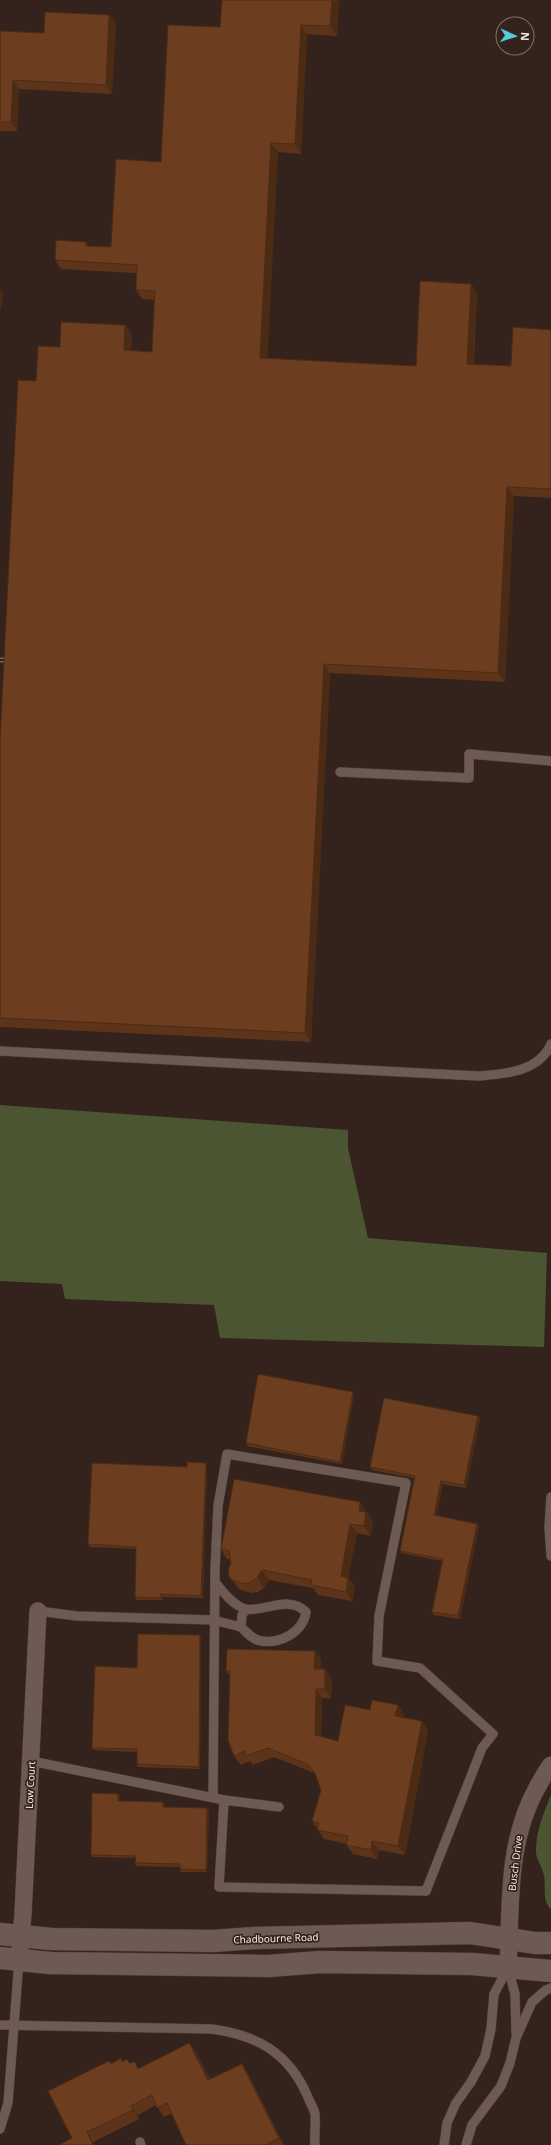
<svg xmlns="http://www.w3.org/2000/svg" width="551" height="2145" font-family="'Noto Sans',sans-serif">
<rect width="100%" height="100%" fill="#34231d"/>
<g fill="#4c5531">
<polygon points="0,1105 348,1130 348,1148 368,1238 547,1253 544,1347 220,1338 214,1305 65,1299 62,1284 0,1281"/>
<path d="M551,1795V1909C542,1901 546,1887 544,1876C543,1868 535,1858 536,1850C536,1831 544,1812 551,1795Z"/>
</g>
<g fill="none" stroke-linecap="round" stroke-linejoin="round">
<defs>
<g id="lane">
<polyline points="340,772 469,778 469,754 551,761"/>
<path d="M0,1051L478,1076C505,1074 539,1072 551,1044"/>
<polyline points="551,1497 549,1527 551,1556"/>
<path d="M215,1582C223,1592 233,1605 245,1609C263,1613 289,1594 306,1612C303,1632 281,1644 261,1641C253,1640 247,1633 241,1627L242,1615L246,1609"/>
<polyline points="38,1611 77,1616 213,1620 241,1627"/>
<polyline points="31,1761 224,1800 219,1887 426,1891 482,1748 493,1734 420,1668 377,1661 379,1616 406,1483 227,1454 218,1506 215,1570 213,1798"/>
<polyline points="224,1800 279,1807"/>
<polyline points="508,1968 515,1994 516,2033"/>
<path d="M0,2025L212,2029C256,2035 288,2052 307,2095C309,2101 314,2108 315,2114C316,2124 314,2135 315,2145"/>
<polyline points="0,2129 8,2103 19,1960"/>
<polyline points="140,2142 141,2145"/>
<polyline points="444,2145 447,2123 456,2103 471,2082 485,2056 491,2029 494,1994 508,1968"/>
<polyline points="466,2145 472,2125 501,2086 510,2063 516,2038 532,2002 546,1990 551,1988"/>
</g>
<g id="street">
<polyline points="19,1960 23,1914 38,1611"/>
<path d="M508,1968C511,1906 506,1842 538,1786C542,1779 546,1771 551,1765"/>
</g>
<g id="secondary">
<polyline points="0,1934 51,1939 213,1941 254,1938 470,1933 535,1943 551,1943"/>
<polyline points="0,1958 50,1963 268,1966 320,1962 472,1964 551,1971"/>
</g>
</defs>
<use href="#lane" stroke="#50423d" stroke-width="10"/>
<use href="#street" stroke="#50423d" stroke-width="18"/>
<use href="#secondary" stroke="#50423d" stroke-width="23"/>
<use href="#lane" stroke="#6d5a52" stroke-width="9"/>
<use href="#street" stroke="#6d5a52" stroke-width="17"/>
<use href="#secondary" stroke="#6d5a52" stroke-width="22"/>
<defs>
<polyline id="rail" points="0,660 10,660"/>
</defs>
<use href="#rail" stroke="#b2a49f" stroke-width="4.5"/>
<use href="#rail" stroke="#34231d" stroke-width="3" stroke-dasharray="9" stroke-linecap="butt"/>
</g>
<g fill="#5d341a">
<polygon points="339,0 337,36 307,34 301,154 278,152 267,358 416,366 471,284 477,293 474,364 511,366 551,330 551,498 514,496 505,682 330,673 311,1042 0,1027 0,740 36,381 60,347 125,325 132,334 131,351 152,352 154,300 142,299 136,290 136,273 61,269 55,260 86,242 89,247 111,247 161,162 220,27"/>
<polygon points="109,15 116,24 112,94 19,89 17,131 0,131 0,31 44,33"/>
<polygon points="353,1392 354,1394 342,1464 247,1446 246,1443"/>
<polygon points="478,1416 480,1419 466,1488 443,1484 436,1515 479,1526 460,1619 434,1615 432,1612 442,1561 401,1553 400,1551 414,1478 372,1470 370,1467"/>
<polygon points="207,1466 203,1598 163,1597 163,1600 137,1600 135,1597 136,1549 90,1547 88,1544 187,1467"/>
<polygon points="367,1512 373,1522 370,1536 357,1533 348,1578 355,1587 352,1601 318,1595 313,1588 269,1580 264,1588 258,1592 251,1593 239,1589 229,1576 231,1563 230,1559 227,1559 221,1549"/>
<polygon points="201,1637 200,1769 138,1767 137,1764 137,1752 94,1750 92,1748 137,1668"/>
<polygon points="315,1651 321,1660 321,1669 332,1679 331,1698 322,1698 321,1737 338,1741 370,1710 404,1714 404,1718 428,1730 405,1855 379,1850 377,1859 353,1854 346,1845 347,1844 324,1839 312,1821 321,1790 316,1776 314,1773 274,1757 253,1765 250,1761 241,1765 234,1756 230,1676 226,1671"/>
<polygon points="118,1794 120,1796 120,1801 163,1802 165,1804 165,1807 207,1808 209,1811 207,1872 181,1872 180,1869 180,1867 137,1866 135,1863 136,1858 92,1857 91,1855"/>
<polygon points="189,2043 196,2052 210,2079 242,2064 248,2074 284,2145 186,2145 172,2113 164,2117 156,2105 138,2115 139,2119 93,2142 72,2138 111,2064 123,2062 129,2063 139,2068"/>
</g>
<g fill="#4c2b15">
<polygon points="332,0 339,0 337,36 330,26"/>
<polygon points="109,15 116,24 112,94 106,85"/>
<polygon points="301,25 307,34 301,154 295,144"/>
<polygon points="13,80 19,89 17,131 11,122"/>
<polygon points="271,143 278,152 267,367 260,358"/>
<polygon points="86,242 92,251 86,246"/>
<polygon points="471,284 477,293 473,373 467,364"/>
<polygon points="0,289 3,293 1,311 0,309"/>
<polygon points="125,325 132,334 130,360 124,350"/>
<polygon points="507,487 514,496 505,682 498,673"/>
<polygon points="324,664 330,673 311,1042 305,1033"/>
<polygon points="353,1392 354,1394 342,1464 340,1462"/>
<polygon points="478,1416 480,1419 466,1488 464,1485"/>
<polygon points="206,1463 207,1466 203,1598 201,1596"/>
<polygon points="441,1481 443,1484 436,1517 434,1515"/>
<polygon points="360,1502 373,1522 370,1536 364,1526 359,1511"/>
<polygon points="350,1524 357,1533 348,1578 355,1587 352,1601 346,1592 341,1576"/>
<polygon points="477,1524 479,1526 460,1619 458,1616"/>
<polygon points="262,1570 269,1580 264,1588 257,1578"/>
<polygon points="161,1594 163,1597 163,1600 161,1598"/>
<polygon points="200,1635 201,1637 200,1769 199,1767"/>
<polygon points="315,1651 321,1660 321,1679 314,1669"/>
<polygon points="325,1669 332,1679 331,1698 325,1689"/>
<polygon points="316,1689 322,1698 321,1745 315,1735"/>
<polygon points="398,1705 404,1714 402,1726 395,1716"/>
<polygon points="422,1721 428,1730 405,1855 398,1846"/>
<polygon points="118,1794 120,1796 120,1803 118,1801"/>
<polygon points="163,1802 165,1804 165,1810 163,1807"/>
<polygon points="207,1808 209,1811 207,1872 206,1870"/>
<polygon points="372,1841 379,1850 377,1859 371,1850"/>
<polygon points="189,2043 196,2052 215,2089 208,2080"/>
<polygon points="242,2064 248,2074 284,2145 279,2138"/>
<polygon points="131,2106 138,2115 139,2119 133,2110"/>
<polygon points="87,2132 93,2142 95,2145 93,2145"/>
</g>
<g fill="#6c3d1e" stroke="#4c2b15">
<polygon points="222,0 332,0 330,26 301,25 295,144 271,143 260,358 416,366 420,281 471,284 467,364 511,366 513,327 551,330 551,489 507,487 498,673 324,664 305,1033 0,1018 0,740 18,380 36,381 38,346 60,347 61,322 125,325 124,350 152,352 155,291 136,290 137,265 55,260 56,240 86,242 86,246 111,247 116,159 161,162 168,25 220,27"/>
<polygon points="45,12 109,15 106,85 13,80 11,122 0,122 0,31 44,33"/>
<polygon points="258,1374 353,1392 340,1462 246,1443"/>
<polygon points="384,1398 478,1416 464,1485 441,1481 434,1515 477,1524 458,1616 432,1612 443,1559 400,1551 415,1476 370,1467"/>
<polygon points="187,1462 206,1463 201,1596 161,1594 161,1598 135,1597 136,1547 88,1544 92,1463 187,1467"/>
<polygon points="234,1479 360,1502 359,1511 366,1512 364,1526 350,1524 341,1576 348,1578 346,1592 311,1585 312,1580 262,1570 257,1578 251,1582 245,1584 232,1580 229,1576 228,1570 231,1563 229,1551 221,1549"/>
<polygon points="138,1634 200,1635 199,1767 137,1764 137,1749 92,1748 95,1666 137,1668"/>
<polygon points="227,1649 315,1651 314,1669 325,1669 325,1689 316,1689 315,1735 338,1741 345,1705 370,1710 372,1700 398,1705 395,1716 422,1721 398,1846 372,1841 371,1850 346,1845 348,1836 317,1830 319,1823 312,1821 321,1790 315,1773 307,1764 268,1748 246,1756 245,1751 234,1756 228,1740 230,1671 226,1671"/>
<polygon points="92,1793 118,1794 118,1801 163,1802 163,1807 207,1808 206,1870 180,1869 180,1864 135,1863 136,1856 91,1855"/>
<polygon points="189,2043 208,2080 242,2064 279,2138 266,2145 186,2145 167,2103 157,2108 152,2095 131,2106 133,2110 87,2132 93,2145 59,2145 72,2138 48,2091 109,2061 111,2064 121,2058 122,2062 127,2059 129,2063 135,2062 138,2069"/>
</g>
<g text-anchor="middle" stroke-width="3.5" stroke-linejoin="round" paint-order="stroke">
<g font-size="10" fill="#f7ebe6" stroke="#34231d">
<text transform="translate(30 1785) rotate(-87)" y="4">Low Court</text>
<text transform="translate(515 1863) rotate(-83)" y="4">Busch Drive</text>
<text transform="translate(276 1938) rotate(-2)" y="4">Chadbourne Road</text>
</g>
</g>
<g transform="translate(515 36) rotate(93)"><circle r="19" fill="#34231d" stroke="#82736d"/>
<path d="M0-3L7 15L0 10L-7 15Z" fill="#53cbdb"/>
<text y="-6" font-size="11" font-weight="bold" text-anchor="middle" fill="#f7ebe6">N</text>
</g>
</svg>
